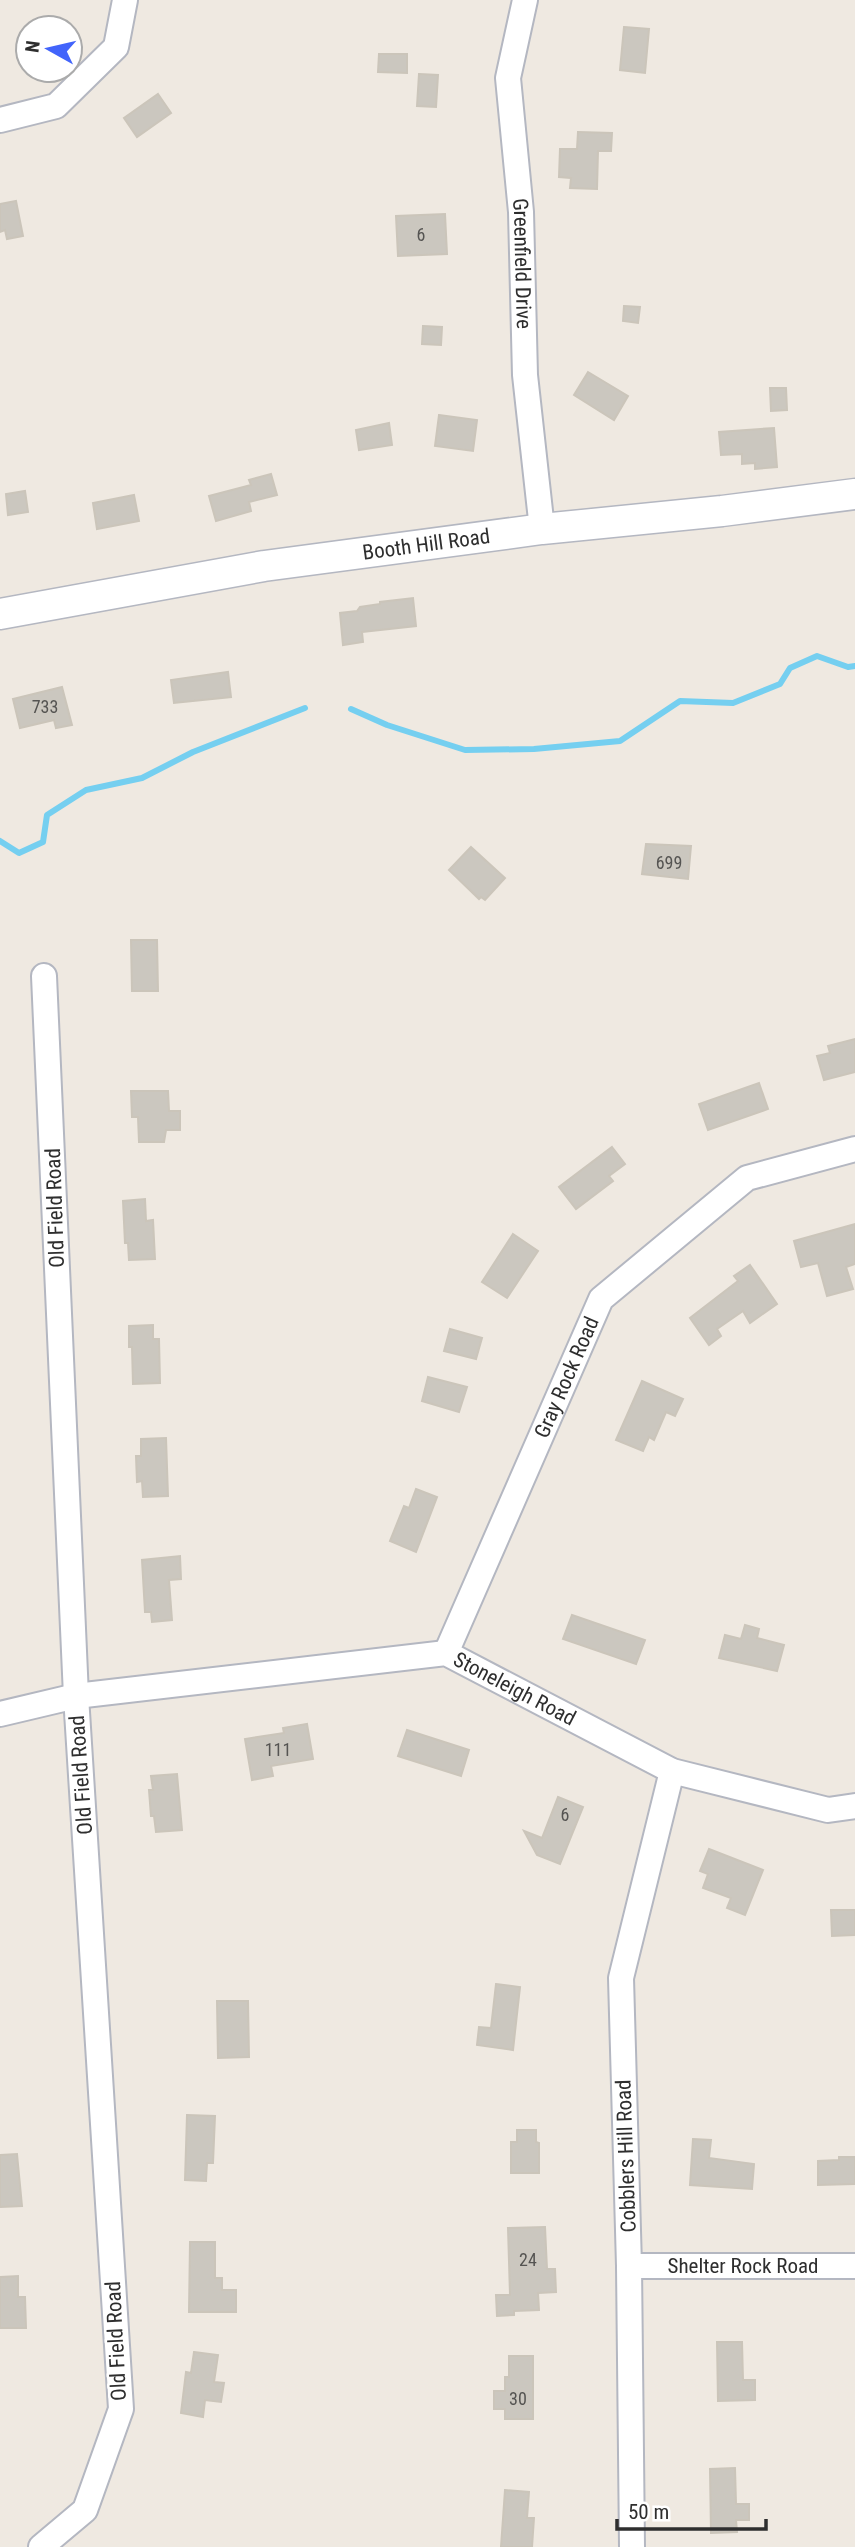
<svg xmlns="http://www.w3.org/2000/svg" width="855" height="2547" font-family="'Roboto Condensed',sans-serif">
<rect width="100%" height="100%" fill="#efe9e1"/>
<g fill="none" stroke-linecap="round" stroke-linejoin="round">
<g stroke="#75cff0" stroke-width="6">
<polyline points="351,709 387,725 465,750 534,749 620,741 680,701 733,703 780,684 790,668 817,656 848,667 855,666"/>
<polyline points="0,841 19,853 43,842 47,815 86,790 142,778 193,752 305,708"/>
</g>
</g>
<g fill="#cbc7bf" stroke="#cbc5ba" stroke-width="2">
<polygon points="624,27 649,29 645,73 620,70"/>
<polygon points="379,54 407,54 407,73 378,72"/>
<polygon points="419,74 438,75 436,107 417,106"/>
<polygon points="158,94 171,113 137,137 124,118"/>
<polygon points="578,132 612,133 611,151 598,151 597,189 570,188 571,178 559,177 560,149 577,149"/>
<polygon points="16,201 23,236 7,239 5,230 0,232 0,204"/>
<polygon points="445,214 447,254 398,256 396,216"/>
<polygon points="624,306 640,307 638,323 623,321"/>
<polygon points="423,326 442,327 441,345 422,344"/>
<polygon points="588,372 628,396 614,420 574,395"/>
<polygon points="770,388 786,388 787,410 771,411"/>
<polygon points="439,415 477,420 473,451 435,446"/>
<polygon points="389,423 392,445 359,450 356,430"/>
<polygon points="774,428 777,467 755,469 755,463 742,464 742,454 721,455 719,432"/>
<polygon points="271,474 277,495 249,502 251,511 216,521 209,496 251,485 249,480"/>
<polygon points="25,491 28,512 8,515 6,494"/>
<polygon points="134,495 139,521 97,529 93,503"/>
<polygon points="413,598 416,626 362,632 363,642 343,645 340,613 357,611 360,607 380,604 380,602"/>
<polygon points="228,672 231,697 174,703 171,680"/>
<polygon points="62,687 72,725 56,728 54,720 20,728 13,699"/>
<polygon points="646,844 691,846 688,879 642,874"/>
<polygon points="471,847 505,878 485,900 481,897 479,899 449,870"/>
<polygon points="131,940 157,940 158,991 132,991"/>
<polygon points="855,1039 855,1072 824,1080 817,1056 830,1053 828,1046"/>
<polygon points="759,1083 768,1109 708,1130 699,1104"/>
<polygon points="131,1091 168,1091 169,1111 180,1111 180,1130 166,1130 164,1142 139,1142 138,1117 132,1117"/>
<polygon points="612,1147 625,1164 609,1176 613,1181 576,1209 559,1187"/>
<polygon points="145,1199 146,1221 153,1220 155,1259 129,1260 128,1243 125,1243 123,1201"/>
<polygon points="855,1224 855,1264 846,1267 853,1289 827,1296 818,1263 801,1267 794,1241"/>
<polygon points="513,1234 538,1251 507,1298 482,1282"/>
<polygon points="750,1265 777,1304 750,1323 743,1311 717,1329 721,1336 709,1345 690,1318 738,1281 734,1276"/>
<polygon points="153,1325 153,1339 159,1339 160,1383 133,1384 132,1347 129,1347 129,1326"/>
<polygon points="450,1329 482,1338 476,1359 444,1351"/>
<polygon points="428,1377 467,1387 459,1412 422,1401"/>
<polygon points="642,1381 683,1399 675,1416 666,1412 654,1440 649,1437 643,1451 616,1440"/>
<polygon points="166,1438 168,1496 143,1497 142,1481 137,1482 136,1456 141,1456 141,1439"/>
<polygon points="416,1489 437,1497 416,1552 390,1541 404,1506 409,1508"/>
<polygon points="180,1556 181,1579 169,1580 172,1620 152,1622 151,1612 145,1612 142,1560"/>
<polygon points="572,1615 645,1640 636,1664 563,1639"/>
<polygon points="745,1625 759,1629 757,1638 784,1645 777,1671 719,1658 725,1635 741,1639"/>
<polygon points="307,1724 313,1759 271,1766 273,1776 252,1780 245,1739 284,1733 283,1728"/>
<polygon points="407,1730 469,1750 461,1776 398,1756"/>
<polygon points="177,1774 182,1830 156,1832 154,1816 151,1816 149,1790 153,1790 151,1776"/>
<polygon points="558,1797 583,1807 560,1864 537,1855 524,1831 542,1838"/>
<polygon points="709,1849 763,1870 745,1915 727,1908 731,1898 703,1888 708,1874 700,1871"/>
<polygon points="831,1910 855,1910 855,1935 832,1936"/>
<polygon points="496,1984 520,1987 513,2050 477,2045 479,2027 491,2028"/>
<polygon points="217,2001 248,2001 249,2057 218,2058"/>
<polygon points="187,2115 215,2116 213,2163 207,2163 206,2181 185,2180"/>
<polygon points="517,2130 536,2130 536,2142 539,2143 539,2173 511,2173 511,2142 517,2142"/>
<polygon points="693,2139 711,2140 709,2158 754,2164 752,2189 690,2185"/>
<polygon points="17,2154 22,2206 0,2207 0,2155"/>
<polygon points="839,2157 855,2157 855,2184 818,2185 818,2161 839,2160"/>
<polygon points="545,2227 547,2269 555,2269 556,2292 538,2293 539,2310 514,2311 514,2315 497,2316 496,2295 510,2295 508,2228"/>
<polygon points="190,2242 215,2242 215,2278 222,2278 222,2290 236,2290 236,2312 189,2312"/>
<polygon points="18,2276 18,2297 25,2297 26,2328 0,2328 0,2277"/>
<polygon points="717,2342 742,2342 743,2380 755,2380 755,2400 718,2401"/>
<polygon points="194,2352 218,2355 214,2382 224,2383 221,2402 205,2400 203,2417 181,2413 186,2372 191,2373"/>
<polygon points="509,2356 533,2356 533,2419 505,2419 505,2409 494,2409 494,2391 505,2391 505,2377 509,2377"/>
<polygon points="735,2468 736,2504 749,2504 749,2520 736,2520 737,2532 711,2533 710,2469"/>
<polygon points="505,2490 529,2492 527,2518 534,2518 532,2547 501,2547"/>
</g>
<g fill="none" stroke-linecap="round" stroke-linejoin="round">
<defs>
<g id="minor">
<path id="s1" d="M525,0L508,78L521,212L525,375L542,529"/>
<polyline points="0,120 56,106 116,47 125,0"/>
<path id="s2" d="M446,1653L601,1299L747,1178L855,1149"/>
<path id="s3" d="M0,1714L76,1696L446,1653L672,1771L828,1810L855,1806"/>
<path id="s4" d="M629,2266H855"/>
<polyline points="41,2547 85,2510 121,2409 76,1696 44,976"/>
<polyline points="632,2547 629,2266 621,1978 672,1771"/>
</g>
<g id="tertiary">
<path id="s5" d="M0,614L264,566L542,529L722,511L855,494"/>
</g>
</defs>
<use href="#minor" stroke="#b4b7c1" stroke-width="28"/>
<use href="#tertiary" stroke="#b4b7c1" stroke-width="33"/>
<use href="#minor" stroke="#fff" stroke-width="24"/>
<use href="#tertiary" stroke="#fff" stroke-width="30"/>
</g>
<g text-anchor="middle" stroke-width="5" stroke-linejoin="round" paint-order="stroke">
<g font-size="18" fill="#555452">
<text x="421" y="241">6</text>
<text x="45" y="713">733</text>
<text x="669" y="869">699</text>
<text x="278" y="1756">111</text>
<text x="565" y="1821">6</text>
<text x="528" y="2266">24</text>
<text x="518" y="2405">30</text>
</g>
<g font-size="21" fill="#2e2e2e" stroke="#fff">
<text dy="7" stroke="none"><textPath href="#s1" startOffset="266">Greenfield Drive</textPath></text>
<text dy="7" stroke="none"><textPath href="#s5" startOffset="432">Booth Hill Road</textPath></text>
<text transform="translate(55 1208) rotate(-92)" y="7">Old Field Road</text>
<text dy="7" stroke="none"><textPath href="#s2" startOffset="301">Gray Rock Road</textPath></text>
<text dy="7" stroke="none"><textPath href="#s3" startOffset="528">Stoneleigh Road</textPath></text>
<text transform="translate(81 1775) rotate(-94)" y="7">Old Field Road</text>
<text transform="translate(626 2156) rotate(-92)" y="7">Cobblers Hill Road</text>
<text dy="7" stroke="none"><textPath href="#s4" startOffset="114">Shelter Rock Road</textPath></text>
<text transform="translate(116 2341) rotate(-93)" y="7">Old Field Road</text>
</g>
</g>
<g transform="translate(49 49) rotate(278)"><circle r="33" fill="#ffffff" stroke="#ababab" stroke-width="2"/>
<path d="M0-5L12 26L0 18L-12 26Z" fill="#4264fb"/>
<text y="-10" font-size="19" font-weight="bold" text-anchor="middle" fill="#2e2e2e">N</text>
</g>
<path d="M617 2519v10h149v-10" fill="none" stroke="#2e2e2e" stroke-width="3.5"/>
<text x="628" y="2519" font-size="21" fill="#2e2e2e" stroke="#ffffff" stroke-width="5" paint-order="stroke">50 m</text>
</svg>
